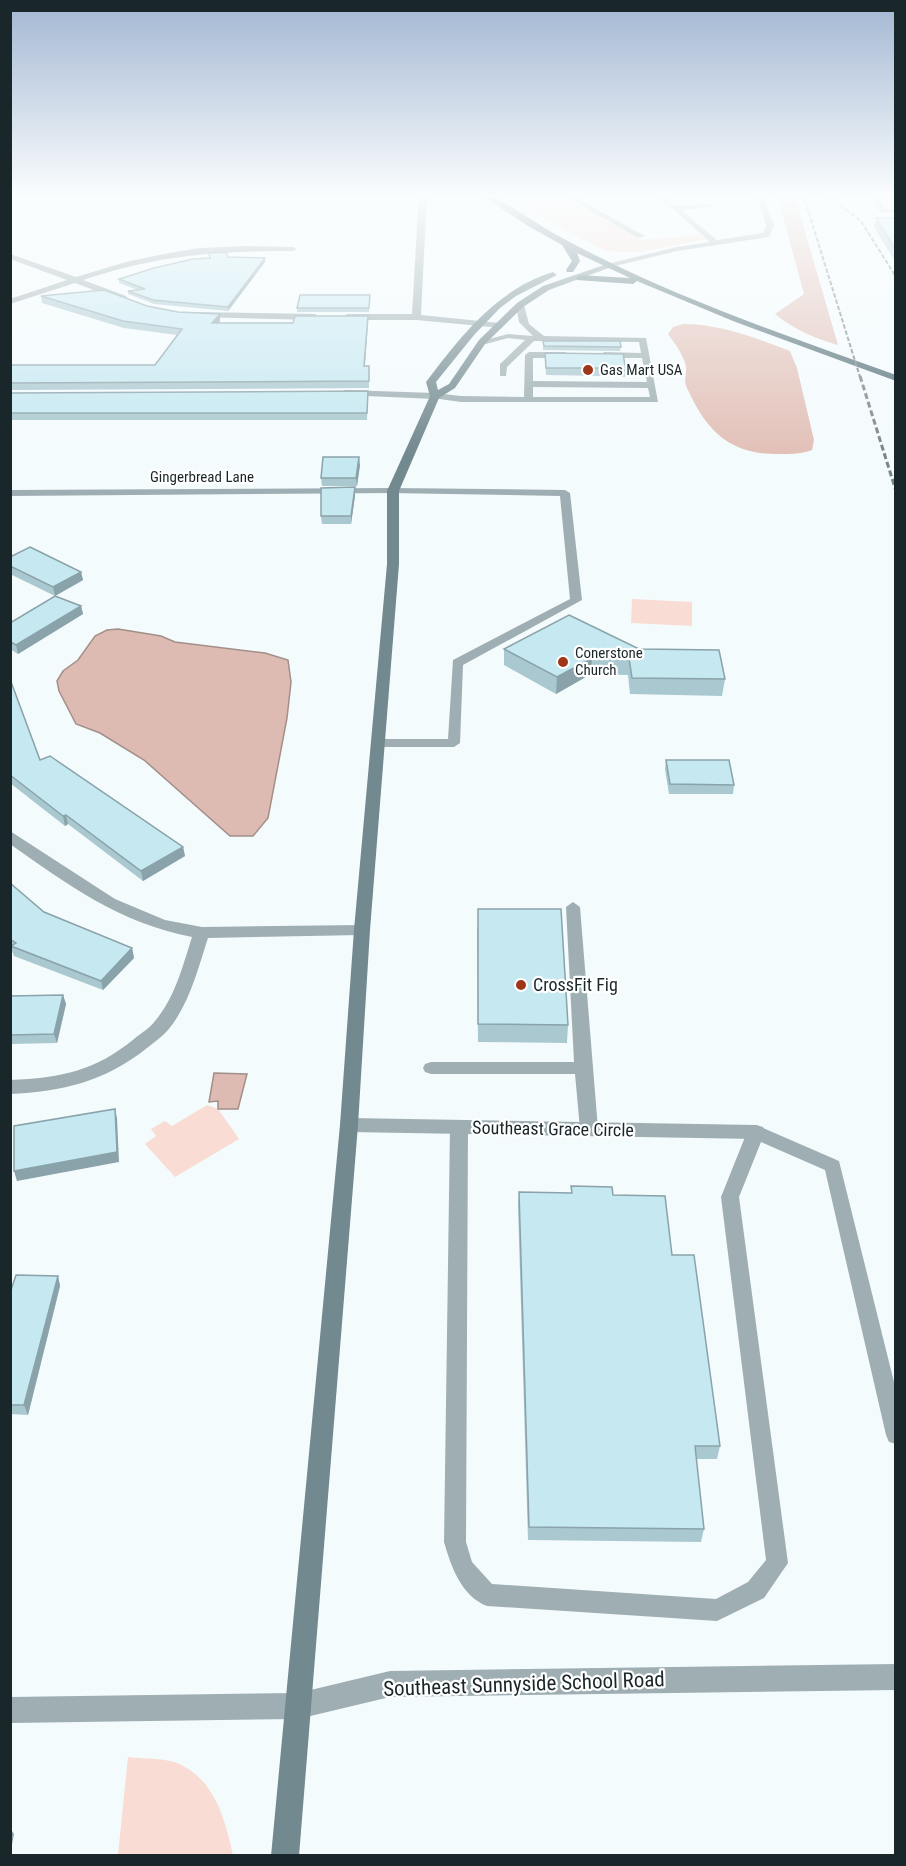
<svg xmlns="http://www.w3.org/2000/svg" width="906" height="1866" font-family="'Roboto Condensed',sans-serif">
<rect width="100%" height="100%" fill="#f4fbfd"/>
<g fill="#f9dcd4">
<polygon points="508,194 558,194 641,240 700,235 708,239 640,252 606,251 554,224"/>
<polygon points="632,599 692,602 692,626 631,623"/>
<polygon points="207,1105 218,1109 239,1139 175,1177 145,1144 156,1136 151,1129 165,1121 172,1126"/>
<path d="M128,1757C143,1759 161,1758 174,1762C214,1776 225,1819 233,1855H118Z"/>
</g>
<g fill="#e2c0b7">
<path d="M777,194H794L838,345C816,339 793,329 775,314L804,294Z"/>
<path d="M683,324C720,324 756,338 790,351L797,368L814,440L812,450C802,454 791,454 780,454C730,455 707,432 687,388C683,381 687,373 686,366C683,354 675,344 668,334L673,327Z"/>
</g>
<g fill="#ddbbb2" stroke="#a28f89" stroke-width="1.5">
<polygon points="118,629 161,636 175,642 265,653 288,660 291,682 287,718 268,818 253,836 230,836 144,760 100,733 76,724 59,691 57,681 63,671 78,660 95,636 107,630"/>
<polygon points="214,1073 247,1074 238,1109 218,1109 218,1101 209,1102"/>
</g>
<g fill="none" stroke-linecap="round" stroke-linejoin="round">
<g fill="#9eaeb2" fill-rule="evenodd">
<polygon points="561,194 569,194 645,236 638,238"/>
<polygon points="649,194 657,194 677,206 712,204 710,207 681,210 717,240 763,233 766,225 757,197 759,194 765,194 763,197 774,225 769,237 677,251 607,268 607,264 677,247 710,242 670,206"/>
<polygon points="872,194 896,194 896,197 879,196 885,209 896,209 896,213 880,212"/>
<path d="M520,303L524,305L529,324L544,336L646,338L658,402H461L432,398V394L435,393L461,396L524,397L525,355L529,352H565L569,355L565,358H533V381L647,382L642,358H604L600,355L604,352L641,353L639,342L534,341L507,367L506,376H500V364L525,340L508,338L482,345L478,342L508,334L533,336L519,322L516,305ZM533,387L648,388L650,397H533Z"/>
<polygon points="393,488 565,490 570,493 582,600 463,665 460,743 454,747 379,747 373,743 379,739 448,739 453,660 570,599 560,496 389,493 389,489"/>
<polygon points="573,902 580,907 598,1129 595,1134 589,1136 583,1134 580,1129 575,1074 431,1074 425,1072 423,1068 425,1064 431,1062 574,1062 566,907"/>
<path d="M459,1120L465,1122L468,1127L466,1542L472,1562L492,1584L716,1599L748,1582L766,1560L721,1197L747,1132L750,1127L756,1125L839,1161L896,1390V1444L889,1442L886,1435L825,1170L761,1142L739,1197L788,1563L764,1598L717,1621L487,1606C461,1596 451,1566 444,1542L450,1127L453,1122Z"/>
</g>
<g fill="#9eaeb2" fill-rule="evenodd">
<polygon points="419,194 427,194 421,315 499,323 502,324 502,328 416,320 347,320 343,317 347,314 412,314"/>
<path d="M246,246L293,247L297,249L293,251C214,251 159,255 83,280L126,296L127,298L123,301L75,283L10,304V299L67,280L10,259V254L76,277L126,262L169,253L200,248Z"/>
<polygon points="194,312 315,314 319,317 315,320 197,317 193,314"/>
<polygon points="346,390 435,393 440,396 435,399 343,395 343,391"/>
<polygon points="393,488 399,491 397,493 10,496 10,490"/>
<path d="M10,831L115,899L165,920L202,927L362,925L368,926L370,930L368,934L362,935L208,938C198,969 189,1005 168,1030C162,1037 154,1042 147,1048C106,1081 62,1092 10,1094V1080C61,1078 95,1071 134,1039C141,1033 150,1028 155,1021C175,998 183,965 192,937C118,922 71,887 10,844Z"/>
<polygon points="349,1118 756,1125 763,1127 765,1132 763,1137 756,1139 349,1132 342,1130 340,1125 342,1120"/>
<polygon points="896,1664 896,1690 390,1697 298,1719 10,1723 10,1697 298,1693 390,1671"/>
</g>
<path fill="#72898f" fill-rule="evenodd" d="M607,264L614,266L549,290L523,307L485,344L455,388L439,398L399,491V564L370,930L358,1125L299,1856H271L340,1125L354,930L387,564V491L430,396L426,382C460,337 497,289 553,272L557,275L516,296L500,308L474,335L436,382L438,390L449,384L479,340L517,303L543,286Z"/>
<path fill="#536f76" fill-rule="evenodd" d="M480,194C497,194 538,225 555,234C663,294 780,333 896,375V381L733,321L637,281L633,284L577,280L576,278L580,275L630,278L577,253L580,261L573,272H567L566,270L572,261L562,245L528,226Z"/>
<g stroke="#7a8587" stroke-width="2" stroke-dasharray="4.5 2" stroke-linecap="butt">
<polyline points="803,194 860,377"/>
<polyline points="825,194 861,221 896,277"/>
</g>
<polyline stroke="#7a8587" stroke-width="3" stroke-dasharray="6 3" stroke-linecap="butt" points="860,376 896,491"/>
</g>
<g fill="#a9c8cf">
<polygon points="876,218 896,218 896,263 874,227"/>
<polygon points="228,257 265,258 265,262 228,311 154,304 128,294 128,291 138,290 119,283 119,279"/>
<polygon points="41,296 147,306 178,312 220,314 220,321 218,323 368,322 365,366 369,366 369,388 10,390 10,365 155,365 177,335 124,328 42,303"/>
<polygon points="370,299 369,312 297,312 297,308"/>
<polygon points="543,341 621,347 620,351 543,350"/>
<polygon points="545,353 626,370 625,377 603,376 546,375"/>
<polygon points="368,391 367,420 10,420 10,393"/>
<polygon points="360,465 357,486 322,486 321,478"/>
<polygon points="355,496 351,524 322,524 321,516"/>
<polygon points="10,557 81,572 83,580 55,596 10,574"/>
<polygon points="81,606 83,614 18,654 10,649 10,623"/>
<polygon points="504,649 639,649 725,679 722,696 630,694 628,675 591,674 556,694 504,665"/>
<polygon points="10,679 40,760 183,847 185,856 143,881 68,824 65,826 10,783"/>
<polygon points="666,760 734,785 733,794 669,794 665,769"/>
<polygon points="10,883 44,912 132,948 134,958 103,990 14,956 10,946"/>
<polygon points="477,927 568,1025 567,1043 478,1042"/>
<polygon points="63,995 66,1004 57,1043 10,1044 10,996"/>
<polygon points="571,1186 613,1195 672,1255 720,1446 717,1459 696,1459 704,1529 701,1542 528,1540 518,1206 519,1192 571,1193"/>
<polygon points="896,1202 896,1215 894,1208"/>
<polygon points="58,1276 60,1286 28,1415 10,1414 10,1293"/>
</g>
<g fill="#8aa2a9">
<polygon points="265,258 265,262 228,311 228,307"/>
<polygon points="220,314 220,321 213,330 212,323"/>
<polygon points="368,316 368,322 364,373 364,366"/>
<polygon points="359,457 360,465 357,486 356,478"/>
<polygon points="355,487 355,496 351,524 351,516"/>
<polygon points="81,572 83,580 55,596 53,587"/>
<polygon points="81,606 83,614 18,654 16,645"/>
<polygon points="592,658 591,674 556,694 557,677"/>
<polygon points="66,815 68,824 65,826 63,816"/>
<polygon points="183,847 185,856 143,881 141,871"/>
<polygon points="132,948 134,958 103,990 101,981"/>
<polygon points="63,995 66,1004 57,1043 54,1034"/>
<polygon points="115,1109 117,1118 119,1162 17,1181 14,1171"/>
<polygon points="58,1276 60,1286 28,1415 24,1405"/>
<polygon points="10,1828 14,1834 10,1855"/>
</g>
<g fill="#c5e8f1" stroke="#8aa2a9" stroke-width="1.5">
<polygon points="876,218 896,218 896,250"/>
<polygon points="226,252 228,257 265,258 228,307 153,300 128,291 145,289 119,279 154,268 193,259 210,258 209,253"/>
<polygon points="104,290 147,306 178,312 220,314 212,323 293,323 295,316 368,316 364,366 369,366 369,381 10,383 10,365 155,365 182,329 123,321 41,296"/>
<polygon points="300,295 370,295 369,308 297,308"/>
<polygon points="543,341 620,341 621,347 544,346"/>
<polygon points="545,353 623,354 626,370 604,368 546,368"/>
<polygon points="368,391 367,413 10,413 10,393"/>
<polygon points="323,457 359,457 356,478 321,478"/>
<polygon points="355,487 351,516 321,516 321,488"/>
<polygon points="30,547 81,572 53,587 10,566 10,557"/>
<polygon points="55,596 81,606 16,645 10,641 10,623"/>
<polygon points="569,615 639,649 719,650 725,679 632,678 629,658 592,658 557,677 504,649"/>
<polygon points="10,679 40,760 50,756 183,847 141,871 66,815 63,816 10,775"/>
<polygon points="666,760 729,760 734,785 670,784"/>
<polygon points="10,883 44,912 132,948 101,981 11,946 16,943 10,939"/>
<polygon points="478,909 561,909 568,1025 478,1024"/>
<polygon points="63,995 54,1034 10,1035 10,996"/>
<polygon points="115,1109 117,1152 14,1171 14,1126"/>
<polygon points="571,1186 612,1187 613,1195 665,1196 672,1255 694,1255 720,1446 695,1446 704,1529 529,1527 519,1192 572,1193"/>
<polygon points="16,1275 58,1276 24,1405 10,1405 10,1293"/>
</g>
<linearGradient id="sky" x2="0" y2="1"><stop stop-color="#a3b7d2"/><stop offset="0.43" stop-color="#fafdfe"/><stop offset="1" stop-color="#fafdfe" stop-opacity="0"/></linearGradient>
<rect width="906" height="455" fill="url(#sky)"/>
<g fill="#9e3619" stroke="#fff" stroke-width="2">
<circle cx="588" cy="370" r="6"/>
<circle cx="563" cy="662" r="6"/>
<circle cx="521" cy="985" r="6"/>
</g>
<g text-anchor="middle" stroke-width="4.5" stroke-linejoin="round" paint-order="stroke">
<g font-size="15" fill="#1a272a" stroke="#fff" text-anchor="start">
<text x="600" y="375">Gas Mart USA</text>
<text x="575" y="658">Conerstone<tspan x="575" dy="17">Church</tspan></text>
</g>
<g font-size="15" fill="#1a272a" stroke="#fff">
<text x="202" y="482">Gingerbread Lane</text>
</g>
<g font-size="18" fill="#1a272a" stroke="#fff" text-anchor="start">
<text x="533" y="991">CrossFit Fig</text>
</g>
<g font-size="18" fill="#1a272a" stroke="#fff">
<text transform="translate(553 1129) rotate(1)" y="6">Southeast Grace Circle</text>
</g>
<g font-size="21" fill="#1a272a" stroke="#fff">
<text transform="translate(524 1684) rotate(-2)" y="7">Southeast Sunnyside School Road</text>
</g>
</g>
<rect width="906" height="1866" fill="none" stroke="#1a272a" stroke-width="24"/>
</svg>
